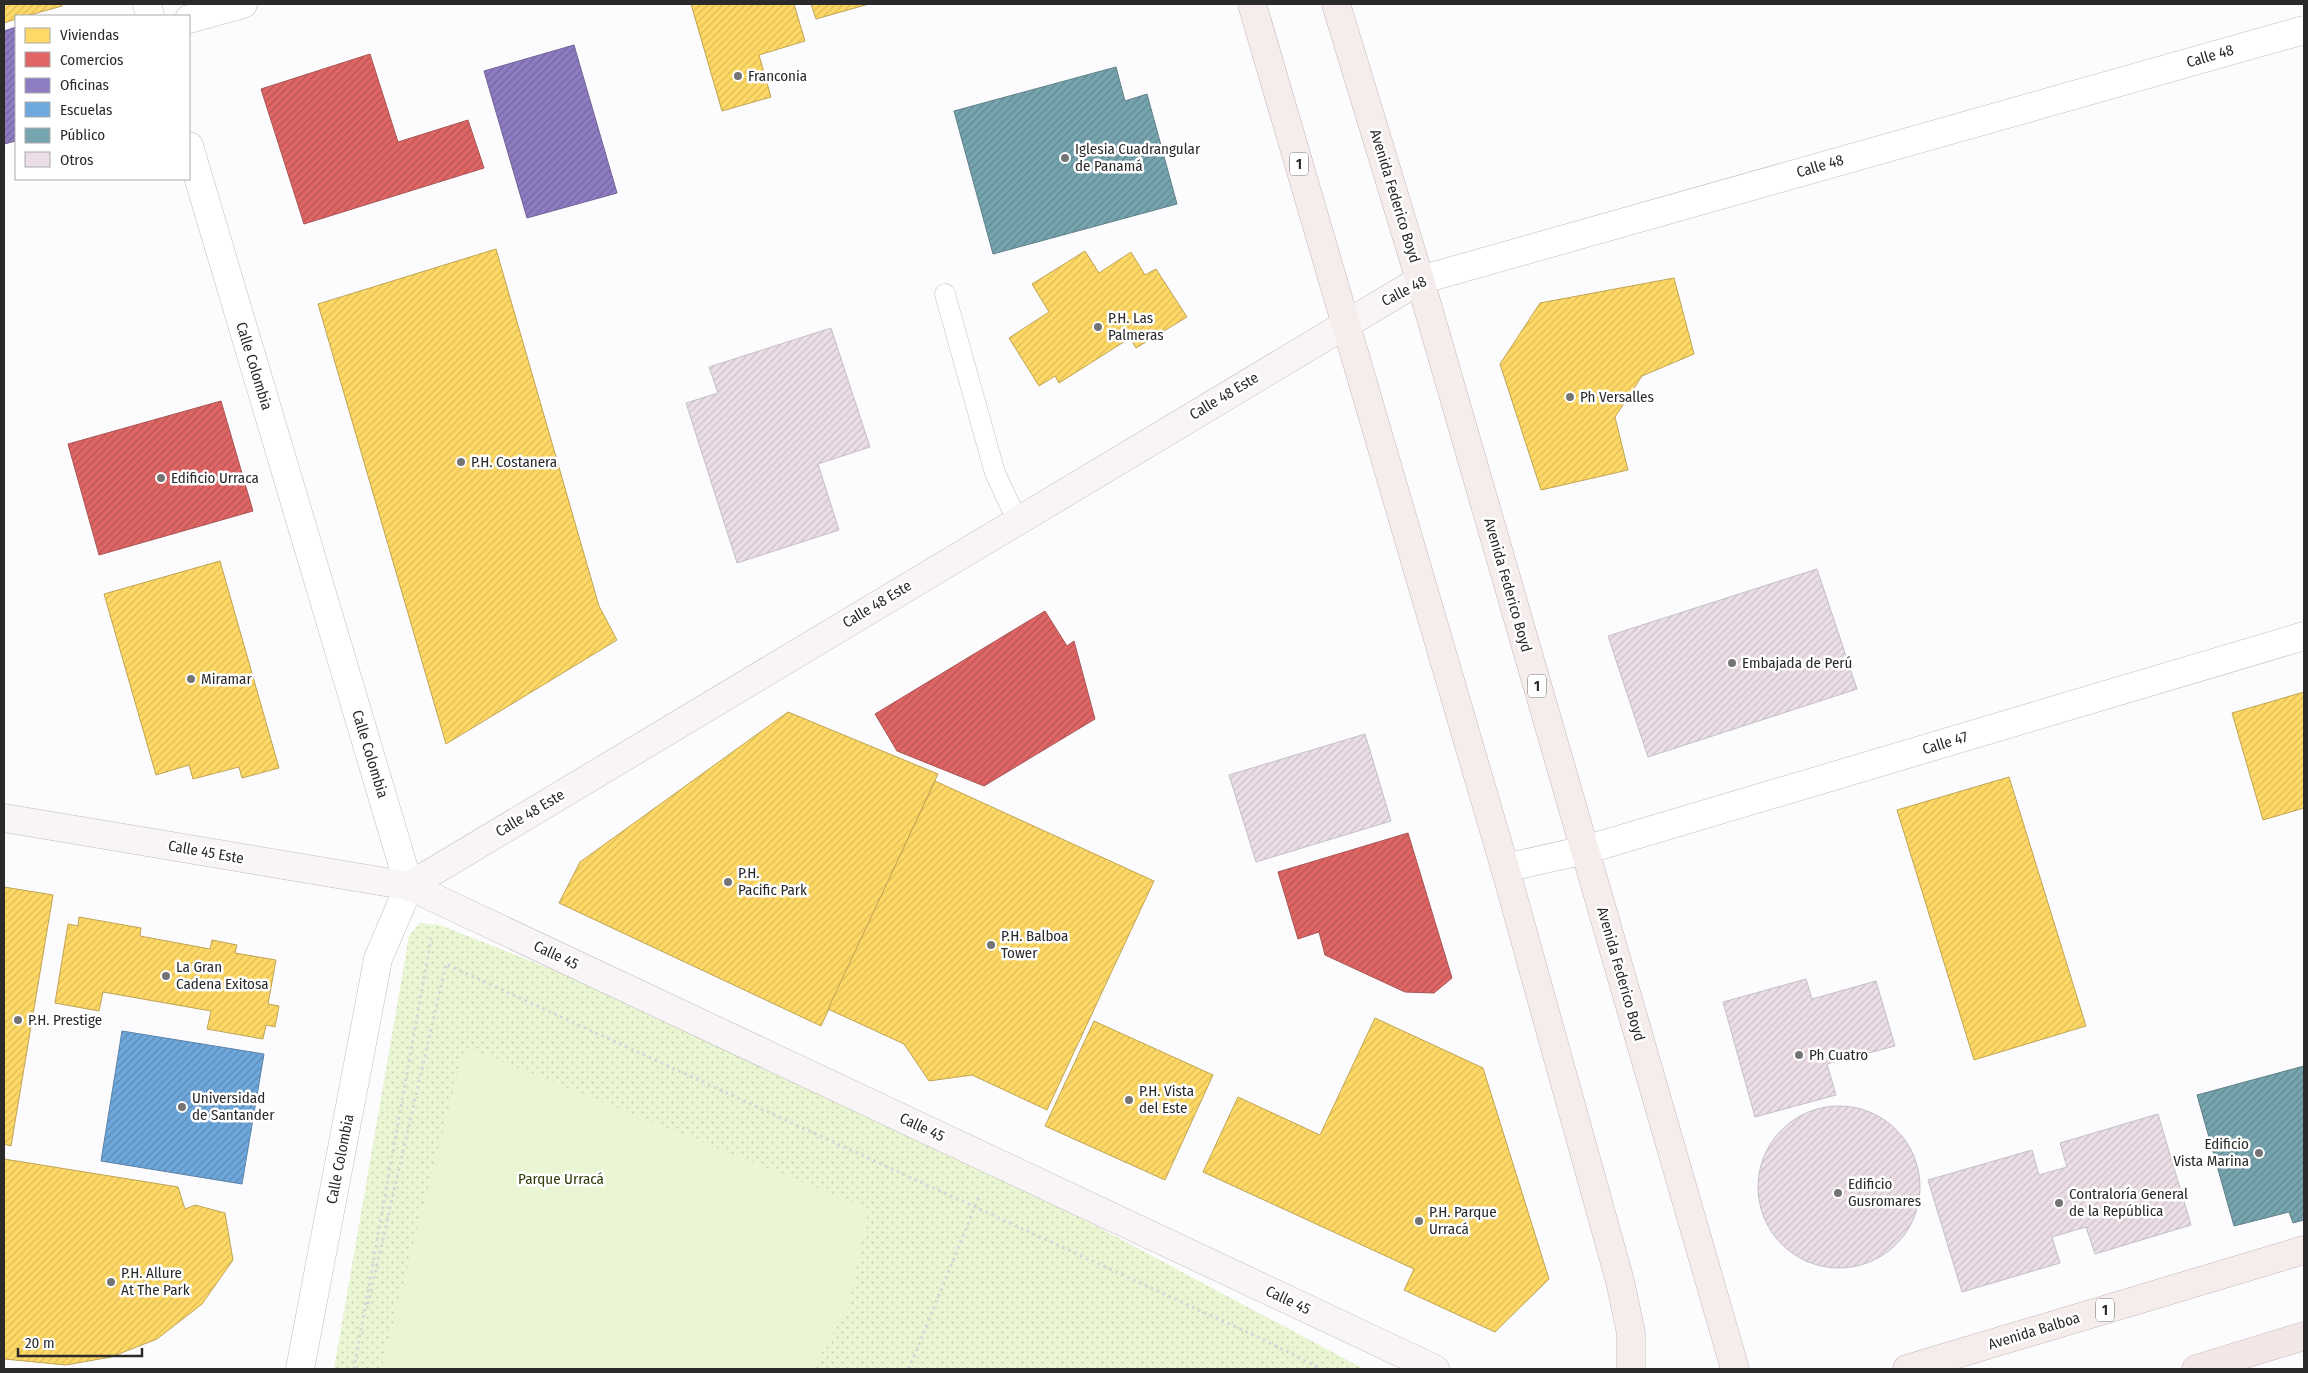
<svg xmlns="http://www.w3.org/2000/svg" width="2308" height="1373" font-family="'Fira Sans Condensed',sans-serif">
<defs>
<pattern id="park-dots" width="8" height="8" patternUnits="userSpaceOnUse" patternTransform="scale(1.25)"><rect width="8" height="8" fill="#eaf5d3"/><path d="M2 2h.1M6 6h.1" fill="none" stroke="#c9d2b5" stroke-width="1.8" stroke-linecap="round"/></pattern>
<pattern id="homes-hatch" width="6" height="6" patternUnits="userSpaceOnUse" patternTransform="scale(1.25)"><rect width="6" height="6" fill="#ffd966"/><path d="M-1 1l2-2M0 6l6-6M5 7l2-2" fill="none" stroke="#dbba59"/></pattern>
<pattern id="shops-hatch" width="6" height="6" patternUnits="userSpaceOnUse" patternTransform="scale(1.25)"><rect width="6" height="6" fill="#e06666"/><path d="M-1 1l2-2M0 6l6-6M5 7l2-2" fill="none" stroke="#b65454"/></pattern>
<pattern id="offices-hatch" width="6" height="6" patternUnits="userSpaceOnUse" patternTransform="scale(1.25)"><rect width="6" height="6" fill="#8e7cc3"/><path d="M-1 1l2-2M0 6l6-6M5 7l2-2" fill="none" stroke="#74669f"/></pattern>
<pattern id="schools-hatch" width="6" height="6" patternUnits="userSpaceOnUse" patternTransform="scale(1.25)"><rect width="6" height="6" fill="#6fa8dc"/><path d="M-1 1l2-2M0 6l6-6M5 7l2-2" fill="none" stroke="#5b89b3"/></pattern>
<pattern id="public-hatch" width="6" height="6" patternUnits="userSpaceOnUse" patternTransform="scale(1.25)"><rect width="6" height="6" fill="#76a5af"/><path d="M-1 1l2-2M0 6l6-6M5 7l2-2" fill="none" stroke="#61878f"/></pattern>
<pattern id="building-hatch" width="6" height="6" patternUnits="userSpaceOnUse" patternTransform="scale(1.25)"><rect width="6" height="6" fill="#ecdee6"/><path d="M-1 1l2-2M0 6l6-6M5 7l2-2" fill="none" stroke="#cbbfc5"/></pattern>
</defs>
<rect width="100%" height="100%" fill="#fcfcfe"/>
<polygon fill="url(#park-dots)" points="420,923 440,925 802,1069 1364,1369 334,1369 409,936"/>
<polygon fill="#eaf5d3" points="465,1047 869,1209 848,1307 812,1369 381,1369"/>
<g fill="url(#homes-hatch)" stroke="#bfa454">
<polygon points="4,4 61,4 62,6 26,16 16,16 16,19 4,23"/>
<polygon points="691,4 794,4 805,41 759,55 771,97 722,111"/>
<polygon points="811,4 869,4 816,19"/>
<polygon points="496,249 599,606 617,640 446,744 318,304"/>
<polygon points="1085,251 1099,273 1131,252 1145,275 1156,269 1187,317 1136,348 1130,338 1059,383 1055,376 1039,386 1009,338 1049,312 1032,284"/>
<polygon points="1674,278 1694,354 1642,376 1615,417 1628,470 1541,490 1500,364 1540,303"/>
<polygon points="220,561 279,768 242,778 239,767 193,779 189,765 156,775 104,594"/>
<polygon points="2304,692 2304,808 2263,820 2232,713"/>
<polygon points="788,712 938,774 821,1026 559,903 580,862"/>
<polygon points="2009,777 2086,1026 1974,1060 1897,810"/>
<polygon points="935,781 1154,881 1047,1110 972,1075 929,1081 904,1044 828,1009"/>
<polygon points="4,887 53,895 11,1146 4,1144"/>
<polygon points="79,917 141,928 140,936 210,949 212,940 237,945 235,953 276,960 268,1004 279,1006 275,1027 266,1025 263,1039 207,1029 211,1011 103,992 99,1011 55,1003 68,924 78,926"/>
<polygon points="1375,1018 1483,1068 1549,1279 1495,1332 1404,1290 1414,1269 1203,1172 1238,1097 1320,1135"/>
<polygon points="1094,1021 1213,1075 1165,1180 1045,1126"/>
<polygon points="4,1159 178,1187 185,1209 195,1205 225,1213 233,1260 202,1304 157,1339 111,1357 66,1365 4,1359"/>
</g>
<g fill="url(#shops-hatch)" stroke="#a95454">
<polygon points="370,54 398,142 468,120 484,168 304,224 261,89"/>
<polygon points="221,401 253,511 99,555 68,444"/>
<polygon points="1045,611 1067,646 1074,641 1095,719 984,786 897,751 875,714"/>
<polygon points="1408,833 1452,978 1434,993 1405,992 1325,955 1319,932 1298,939 1278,872"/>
</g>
<g fill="url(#offices-hatch)" stroke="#706395">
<polygon points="16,27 16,141 4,144 4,31"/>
<polygon points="574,45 617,193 527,218 484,71"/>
</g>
<polygon fill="url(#schools-hatch)" stroke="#5a82a7" points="122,1031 264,1054 242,1184 101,1161"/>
<g fill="url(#public-hatch)" stroke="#5f8087">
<polygon points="1116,67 1125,101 1147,94 1177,204 993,254 954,111"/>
<polygon points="2304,1066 2304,1220 2293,1223 2289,1212 2234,1226 2197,1095"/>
</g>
<g fill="url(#building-hatch)" stroke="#c2c1c3">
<polygon points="831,328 870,447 818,464 839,530 737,563 686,403 718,393 709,367"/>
<polygon points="1817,569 1857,689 1648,757 1608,636"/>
<polygon points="1365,734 1391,821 1256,862 1229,775"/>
<polygon points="1806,979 1812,999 1876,981 1895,1046 1827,1064 1836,1095 1755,1117 1723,1002"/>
<circle cx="1839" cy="1187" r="81"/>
<polygon points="2158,1114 2191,1225 2095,1254 2086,1227 2052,1237 2060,1263 1962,1292 1928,1180 2032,1150 2039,1175 2067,1167 2060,1143"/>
</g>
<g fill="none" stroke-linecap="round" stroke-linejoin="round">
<defs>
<polyline id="service" points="945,294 995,473 1017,520"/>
<g id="minor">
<polyline points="147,4 150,16"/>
<polyline points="189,19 243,4"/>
<polyline points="189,146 409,886 378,959 300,1369"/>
<polyline points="1420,280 2304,30"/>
<polyline points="1505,868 1585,850 2304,636"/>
</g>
<g id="secondary">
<polyline points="4,818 409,886 1435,1369"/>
<polyline points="409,886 1420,280"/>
</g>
<g id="primary">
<polyline points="1252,4 1505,868 1620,1281 1631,1333 1631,1369"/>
<polyline points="1336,4 1420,280 1735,1369"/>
<polyline points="1907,1369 2304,1250"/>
</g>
<polyline id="trunk" points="2196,1369 2304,1336"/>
</defs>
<use href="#service" stroke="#bebec0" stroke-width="21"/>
<use href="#minor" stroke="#bebec0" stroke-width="29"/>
<use href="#secondary" stroke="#bebec0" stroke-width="29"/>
<use href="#primary" stroke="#c4b6b6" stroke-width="29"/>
<use href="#trunk" stroke="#c4b6b6" stroke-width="29"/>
<g stroke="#d7d7d8" stroke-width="3" stroke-dasharray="2.5 4" stroke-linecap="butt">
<polyline points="368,1304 446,964 1260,1338 1321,1369"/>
<polyline points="354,1369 431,939 433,939"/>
<polyline points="909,1369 980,1194"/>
</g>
<use href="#service" stroke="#fff" stroke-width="20"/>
<use href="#minor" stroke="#fff" stroke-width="28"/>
<use href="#secondary" stroke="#f9f5f6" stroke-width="28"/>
<use href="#primary" stroke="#f5edec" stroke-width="28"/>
<use href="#trunk" stroke="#f2e7e6" stroke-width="28"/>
</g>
<g fill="#747475" stroke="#fff" stroke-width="2">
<circle cx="738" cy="76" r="5"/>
<circle cx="1065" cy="158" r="5"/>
<circle cx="1098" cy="327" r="5"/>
<circle cx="1570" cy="397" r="5"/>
<circle cx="461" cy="462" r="5"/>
<circle cx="161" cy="478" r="5"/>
<circle cx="1732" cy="663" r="5"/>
<circle cx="191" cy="679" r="5"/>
<circle cx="728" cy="882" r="5"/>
<circle cx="991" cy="945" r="5"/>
<circle cx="166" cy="976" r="5"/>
<circle cx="18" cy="1020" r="5"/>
<circle cx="1799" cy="1055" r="5"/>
<circle cx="1129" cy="1100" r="5"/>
<circle cx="182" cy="1107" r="5"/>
<circle cx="2259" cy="1153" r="5"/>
<circle cx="1838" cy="1193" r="5"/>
<circle cx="2059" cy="1203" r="5"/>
<circle cx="1419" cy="1221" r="5"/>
<circle cx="111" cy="1282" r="5"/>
</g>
<g text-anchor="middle" stroke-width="5" stroke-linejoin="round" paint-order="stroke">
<g fill="#fff" stroke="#6a6a6b" stroke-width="1">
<rect x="1290" y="152.5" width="18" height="23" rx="4"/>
<rect x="1528" y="674.5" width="18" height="23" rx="4"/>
<rect x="2096" y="1298.5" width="18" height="23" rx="4"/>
</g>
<g font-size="14" font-weight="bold" fill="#2a2a2b">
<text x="1299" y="169">1</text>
<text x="1537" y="691">1</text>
<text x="2105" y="1315">1</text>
</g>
<g font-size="15" fill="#2a2a2b" stroke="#fff">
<text transform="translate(2210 56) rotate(-16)" y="5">Calle 48</text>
<text transform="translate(1820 166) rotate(-16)" y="5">Calle 48</text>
<text transform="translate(1395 196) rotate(73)" y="5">Avenida Federico Boyd</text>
<text transform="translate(1404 291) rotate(-27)" y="5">Calle 48</text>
<text transform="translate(254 366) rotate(73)" y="5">Calle Colombia</text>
<text transform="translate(1224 396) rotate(-31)" y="5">Calle 48 Este</text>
<text transform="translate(1508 585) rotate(74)" y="5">Avenida Federico Boyd</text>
<text transform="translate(877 604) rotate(-31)" y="5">Calle 48 Este</text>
<text transform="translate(1945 743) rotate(-17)" y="5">Calle 47</text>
<text transform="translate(370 754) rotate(73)" y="5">Calle Colombia</text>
<text transform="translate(530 813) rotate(-31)" y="5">Calle 48 Este</text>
<text transform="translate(206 852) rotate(10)" y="5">Calle 45 Este</text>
<text transform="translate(556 955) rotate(25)" y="5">Calle 45</text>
<text transform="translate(1621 974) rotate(74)" y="5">Avenida Federico Boyd</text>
<text transform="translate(922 1127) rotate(25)" y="5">Calle 45</text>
<text transform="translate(340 1159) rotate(-79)" y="5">Calle Colombia</text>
<text transform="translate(1288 1300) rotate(25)" y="5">Calle 45</text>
<text transform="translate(2034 1331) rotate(-17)" y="5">Avenida Balboa</text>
</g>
<g font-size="15" fill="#2a2a2b" stroke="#fff" text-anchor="start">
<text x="748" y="81">Franconia</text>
<text x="1075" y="154">Iglesia Cuadrangular<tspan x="1075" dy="17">de Panamá</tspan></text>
<text x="1108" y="323">P.H. Las<tspan x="1108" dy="17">Palmeras</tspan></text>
<text x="1580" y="402">Ph Versalles</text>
<text x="471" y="467">P.H. Costanera</text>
<text x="171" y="483">Edificio Urraca</text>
<text x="1742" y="668">Embajada de Perú</text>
<text x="201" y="684">Miramar</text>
<text x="738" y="878">P.H.<tspan x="738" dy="17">Pacific Park</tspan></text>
<text x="1001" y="941">P.H. Balboa<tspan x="1001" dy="17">Tower</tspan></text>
<text x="176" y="972">La Gran<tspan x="176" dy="17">Cadena Exitosa</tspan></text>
<text x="28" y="1025">P.H. Prestige</text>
<text x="1809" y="1060">Ph Cuatro</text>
<text x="1139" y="1096">P.H. Vista<tspan x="1139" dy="17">del Este</tspan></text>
<text x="192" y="1103">Universidad<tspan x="192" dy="17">de Santander</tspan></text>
<text x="2249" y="1149" text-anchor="end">Edificio<tspan x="2249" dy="17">Vista Marina</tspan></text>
<text x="1848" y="1189">Edificio<tspan x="1848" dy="17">Gusromares</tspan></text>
<text x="2069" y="1199">Contraloría General<tspan x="2069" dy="17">de la República</tspan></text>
<text x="1429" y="1217">P.H. Parque<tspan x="1429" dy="17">Urracá</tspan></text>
<text x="121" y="1278">P.H. Allure<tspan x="121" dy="17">At The Park</tspan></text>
</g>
<g font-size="15" fill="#303c08" stroke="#fff">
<text x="561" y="1184">Parque Urracá</text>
</g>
</g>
<rect width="2308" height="1373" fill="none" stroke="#2a2a2b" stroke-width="10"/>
<rect x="15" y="15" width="175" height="165" fill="#ffffff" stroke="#aaaaaa"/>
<rect x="25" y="28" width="25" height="15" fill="#ffd966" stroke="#aaaaaa"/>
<text x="60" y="40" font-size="15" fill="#2a2a2b">Viviendas</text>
<rect x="25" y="52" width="25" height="15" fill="#e06666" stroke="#aaaaaa"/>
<text x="60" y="65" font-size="15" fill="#2a2a2b">Comercios</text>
<rect x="25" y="78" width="25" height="15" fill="#8e7cc3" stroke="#aaaaaa"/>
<text x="60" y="90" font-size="15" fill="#2a2a2b">Oficinas</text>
<rect x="25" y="102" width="25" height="15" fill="#6fa8dc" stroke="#aaaaaa"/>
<text x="60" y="115" font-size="15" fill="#2a2a2b">Escuelas</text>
<rect x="25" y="128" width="25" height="15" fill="#76a5af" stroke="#aaaaaa"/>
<text x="60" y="140" font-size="15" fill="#2a2a2b">Público</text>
<rect x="25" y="152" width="25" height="15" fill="#ecdee6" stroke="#aaaaaa"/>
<text x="60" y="165" font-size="15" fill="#2a2a2b">Otros</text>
<path d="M18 1348v8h124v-8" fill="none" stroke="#2a2a2b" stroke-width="2.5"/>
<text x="25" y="1348" font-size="15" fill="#2a2a2b" stroke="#ffffff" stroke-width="4" paint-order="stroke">20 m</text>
</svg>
